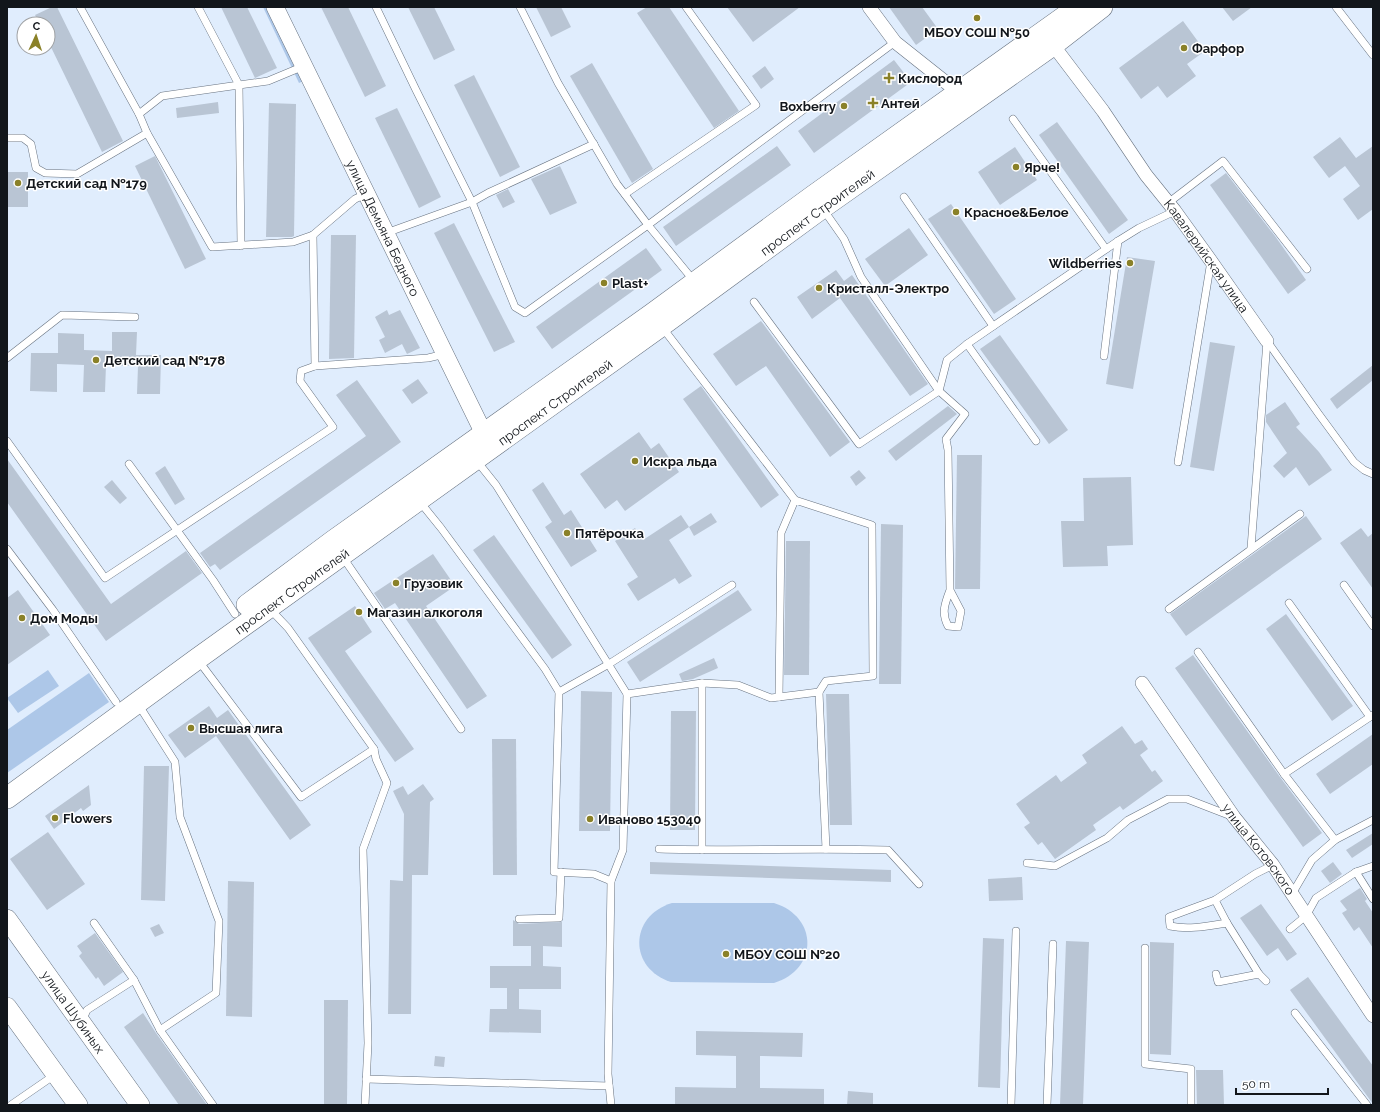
<svg xmlns="http://www.w3.org/2000/svg" width="1380" height="1112" font-family="Raleway,sans-serif">
<rect width="100%" height="100%" fill="#e0edfd"/>
<g fill="#adc7e8">
<polygon points="263,7 273,7 308,79 299,83"/>
<polygon points="48,670 59,686 18,713 7,698"/>
<polygon points="89,673 109,702 7,773 7,730"/>
<path d="M672,903H774C819,917 818,970 774,983L671,982C628,968 629,916 672,903Z"/>
</g>
<g fill="#b9c5d4">
<polygon points="52,7 57,7 123,141 102,152 48,41 48,24 40,24 35,15"/>
<polygon points="221,7 247,7 277,68 255,78"/>
<polygon points="321,7 348,7 386,86 365,97"/>
<polygon points="408,7 434,7 455,50 434,60"/>
<polygon points="536,7 561,7 571,27 551,37"/>
<polygon points="647,7 669,7 739,111 714,128 637,13"/>
<polygon points="727,7 800,7 753,42"/>
<polygon points="889,7 922,7 938,29 916,45"/>
<polygon points="1222,7 1252,7 1233,21"/>
<polygon points="1183,21 1205,51 1187,64 1196,76 1167,98 1158,86 1141,99 1119,68"/>
<polygon points="894,60 911,82 814,153 798,131"/>
<polygon points="592,63 653,169 632,183 570,76"/>
<polygon points="765,66 774,79 761,89 752,76"/>
<polygon points="474,75 520,167 500,177 454,85"/>
<polygon points="218,102 219,113 177,118 176,108"/>
<polygon points="269,103 296,104 294,236 292,237 266,237"/>
<polygon points="397,108 441,197 419,208 375,118"/>
<polygon points="1057,122 1128,220 1109,234 1039,135"/>
<polygon points="1340,137 1356,158 1373,146 1373,209 1358,220 1343,199 1360,186 1345,166 1329,178 1313,157"/>
<polygon points="777,146 791,165 676,246 663,227"/>
<polygon points="1015,147 1037,180 1000,205 978,172"/>
<polygon points="155,156 206,259 185,269 135,166"/>
<polygon points="560,166 577,203 550,215 531,179"/>
<rect x="7" y="172" width="21" height="35"/>
<polygon points="1226,173 1275,236 1306,280 1288,294 1210,185"/>
<polygon points="508,189 515,202 503,208 496,195"/>
<polygon points="951,204 1016,299 994,314 928,219"/>
<polygon points="454,223 515,342 494,352 434,233"/>
<polygon points="909,228 928,255 885,286 865,259"/>
<polygon points="331,235 356,235 354,358 329,359"/>
<polygon points="646,248 662,270 552,349 536,327"/>
<polygon points="1127,257 1155,261 1133,389 1106,384"/>
<polygon points="836,270 844,281 852,275 928,384 910,396 840,298 812,319 797,297"/>
<polygon points="387,310 389,315 400,310 420,348 407,354 402,344 385,353 379,340 385,337 375,317"/>
<polygon points="761,321 850,442 830,457 766,366 736,386 713,354"/>
<polygon points="112,332 137,332 136,355 161,355 160,394 137,394 138,366 106,365 105,392 83,392 84,365 57,364 57,392 30,391 31,353 58,353 58,333 84,334 84,350 112,351"/>
<polygon points="1000,335 1068,430 1049,444 980,349"/>
<polygon points="1210,342 1235,346 1214,471 1190,467"/>
<polygon points="1373,365 1373,380 1337,409 1330,399"/>
<polygon points="418,379 428,393 412,404 402,390"/>
<polygon points="357,380 401,442 220,570 215,564 210,567 200,553 366,436 336,395"/>
<polygon points="701,386 779,495 761,508 683,399"/>
<polygon points="1285,402 1300,424 1296,427 1319,452 1332,470 1309,486 1296,467 1284,478 1273,466 1287,453 1266,422 1266,415"/>
<polygon points="948,406 957,414 896,461 888,451"/>
<polygon points="639,432 651,449 659,443 679,472 625,511 617,500 605,509 580,474"/>
<polygon points="957,455 982,455 980,589 955,589"/>
<polygon points="7,459 111,604 186,551 202,573 106,641 7,502"/>
<polygon points="165,466 185,499 175,505 155,473"/>
<polygon points="859,470 866,478 856,486 850,477"/>
<polygon points="1131,477 1133,545 1107,546 1108,566 1063,567 1061,521 1084,521 1083,478"/>
<polygon points="112,480 127,498 120,504 104,487"/>
<polygon points="543,482 564,515 571,510 597,551 571,567 545,527 552,522 532,490"/>
<polygon points="711,513 717,522 694,536 689,527"/>
<polygon points="681,515 689,527 669,540 692,576 679,584 675,578 638,601 627,584 638,577 615,541 635,528 643,540"/>
<polygon points="1306,516 1322,539 1186,636 1170,614"/>
<polygon points="881,524 903,525 901,684 879,684"/>
<polygon points="1361,528 1368,537 1373,533 1373,589 1340,543"/>
<polygon points="494,535 572,645 552,659 473,550"/>
<polygon points="786,541 810,541 809,675 784,675"/>
<polygon points="433,554 455,586 426,606 487,696 467,709 395,603 385,609 374,593"/>
<polygon points="18,590 50,635 7,665 7,598"/>
<polygon points="738,590 752,610 640,682 627,662"/>
<polygon points="355,606 372,632 345,651 414,749 395,762 308,638"/>
<polygon points="1286,614 1353,706 1332,721 1266,629"/>
<polygon points="1193,655 1280,777 1322,833 1303,847 1175,668"/>
<polygon points="714,658 718,668 693,679 682,681 679,674"/>
<polygon points="581,691 612,692 610,831 579,831"/>
<polygon points="826,694 849,694 852,825 830,825"/>
<polygon points="209,706 217,718 228,710 311,825 290,840 216,736 185,758 168,735"/>
<polygon points="671,711 696,711 695,830 670,830"/>
<polygon points="1122,726 1135,744 1142,740 1148,749 1140,755 1152,772 1155,770 1163,781 1123,810 1120,806 1093,825 1096,830 1055,859 1042,842 1038,845 1024,827 1030,823 1016,804 1056,775 1061,782 1087,763 1082,755"/>
<polygon points="1373,734 1373,764 1330,794 1316,774"/>
<polygon points="492,739 516,739 517,875 493,875"/>
<polygon points="144,766 169,766 165,901 141,900"/>
<polygon points="423,784 434,799 430,802 428,875 412,875 411,1014 388,1014 390,880 403,881 404,814 393,791 403,786 408,795"/>
<polygon points="89,785 91,805 83,811 81,808 54,829 45,816"/>
<polygon points="48,832 85,884 47,910 10,859"/>
<polygon points="1373,833 1373,844 1352,858 1346,850"/>
<polygon points="650,862 891,870 891,882 650,874"/>
<polygon points="1333,862 1342,874 1330,883 1321,871"/>
<polygon points="1022,877 1023,900 989,901 988,879"/>
<polygon points="228,881 254,882 252,1017 226,1016"/>
<polygon points="1360,888 1367,899 1365,901 1373,913 1373,948 1359,927 1354,931 1342,913 1347,910 1340,901"/>
<polygon points="1261,904 1297,954 1287,961 1278,948 1267,956 1240,918"/>
<polygon points="513,920 519,924 562,922 562,947 543,946 543,966 561,967 561,989 519,989 519,1009 541,1010 541,1033 489,1032 490,1009 507,1009 507,988 490,988 490,966 531,966 531,946 513,946"/>
<polygon points="159,924 164,933 155,937 150,928"/>
<polygon points="95,933 123,972 104,986 98,977 96,979 79,956 82,953 77,946"/>
<polygon points="983,938 1004,939 1000,1088 978,1087"/>
<polygon points="1066,941 1089,942 1083,1105 1060,1105"/>
<polygon points="1150,942 1174,943 1171,1055 1150,1054"/>
<polygon points="1308,977 1373,1066 1373,1104 1290,990"/>
<polygon points="324,1000 348,1000 347,1105 324,1105"/>
<polygon points="143,1013 156,1033 207,1105 179,1105 124,1027"/>
<polygon points="696,1031 803,1033 802,1057 760,1056 760,1088 824,1089 824,1105 675,1105 675,1087 736,1088 736,1056 696,1055"/>
<polygon points="435,1056 445,1057 444,1067 434,1066"/>
<polygon points="1196,1070 1223,1070 1224,1105 1197,1105"/>
<polygon points="848,1091 873,1093 873,1105 847,1105"/>
</g>
<g fill="none" stroke-linecap="round" stroke-linejoin="round">
<defs>
<g id="service">
<polyline points="80,7 139,114"/>
<polyline points="198,7 239,85 268,81 304,66"/>
<polyline points="376,7 416,90 472,202 515,307 525,313 648,225 895,42"/>
<polyline points="520,7 558,83 617,184 648,225 694,281"/>
<polyline points="1336,7 1373,55"/>
<polyline points="1013,119 1106,249"/>
<polyline points="7,138 23,138 31,144 36,168 45,173 77,174 147,133"/>
<polyline points="625,194 756,105 686,7"/>
<polyline points="904,197 993,326"/>
<polyline points="1168,203 1223,161 1307,269"/>
<path d="M823,209L844,239L861,277L939,391L965,414L946,439L948,450L950,590L961,611L958,627L948,626C941,613 945,603 950,590"/>
<polyline points="386,233 472,202 488,193 594,144"/>
<polyline points="313,235 315,366 428,358 445,354"/>
<polyline points="241,246 239,85 162,96 139,114 147,133 212,247 293,242 313,235 355,199 366,194"/>
<polyline points="754,302 859,444 939,391 947,360 967,344 1118,241 1139,228 1175,211"/>
<polyline points="662,327 795,500"/>
<polyline points="1267,341 1318,413 1354,462 1364,470 1373,474"/>
<polyline points="967,344 1036,441"/>
<polyline points="1104,356 1118,241"/>
<polyline points="7,358 62,315 135,317"/>
<polyline points="7,441 105,578 333,427 300,381 301,371 315,366"/>
<polyline points="476,460 496,485 627,694 623,850 611,881 608,1074 611,1105"/>
<polyline points="1178,462 1211,261"/>
<polyline points="129,464 213,580 235,614"/>
<polyline points="420,502 441,528 545,669 559,692"/>
<polyline points="1251,548 1267,341"/>
<polyline points="7,549 53,610 116,702"/>
<polyline points="342,556 461,729"/>
<polyline points="1344,585 1373,626"/>
<polyline points="1289,603 1370,717"/>
<polyline points="270,609 288,628 374,749 376,759 387,783 363,849 368,1043 365,1105"/>
<polyline points="1169,609 1300,514"/>
<polyline points="1198,652 1284,774 1335,840"/>
<polyline points="198,660 301,797 374,749"/>
<polyline points="627,694 702,683"/>
<polyline points="779,697 781,533 795,500 872,525 873,676 826,681 819,692"/>
<polyline points="138,704 175,762 180,817 219,921 216,993 160,1030"/>
<polyline points="1284,774 1373,715"/>
<path d="M659,849C735,851 812,848 888,850L919,884"/>
<polyline points="702,850 702,683 738,685 771,698 819,692 826,849"/>
<polyline points="1027,863 1055,866 1107,838 1128,820 1168,799 1187,799 1231,816"/>
<polyline points="1356,872 1373,899"/>
<polyline points="611,881 594,874 554,872 559,692 609,664 732,585"/>
<polyline points="1292,894 1312,860 1335,840 1373,820"/>
<polyline points="1215,900 1227,923 1259,974"/>
<polyline points="519,919 559,918 561,872"/>
<polyline points="94,923 134,980 160,1030 213,1105"/>
<path d="M1227,923C1208,926 1189,930 1170,926L1169,917L1215,900L1255,874L1273,865"/>
<polyline points="1290,929 1306,916 1316,898 1356,872 1373,866"/>
<polyline points="1145,948 1145,1064 1191,1069 1191,1105"/>
<polyline points="1216,974 1218,982 1259,974 1266,981"/>
<polyline points="1295,1013 1367,1105"/>
<polyline points="82,1021 87,1010 134,980"/>
<polyline points="366,1079 609,1086"/>
<polyline points="11,1105 56,1074"/>
<polyline points="1011,1105 1016,931"/>
<polyline points="1047,1105 1053,944"/>
</g>
<g id="minor">
<polyline points="869,7 895,42 958,92"/>
<path id="s1" d="M1053,45L1103,111L1146,175L1175,211L1211,261L1267,341"/>
<path id="s2" d="M1142,683L1234,817L1273,865L1373,1016"/>
</g>
<g id="tertiary">
<path id="s3" d="M275,7L489,444"/>
</g>
<g id="secondary">
<path id="s4" d="M7,919L140,1105"/>
<polyline points="7,1007 78,1105"/>
</g>
<g id="primary">
<polyline points="247,605 333,541 652,314 813,196 1078,7"/>
<path id="s5" d="M7,798L197,659L661,326L822,208L1053,45L1102,7"/>
</g>
</defs>
<use href="#service" stroke="#687381" stroke-width="8"/>
<use href="#minor" stroke="#687381" stroke-width="14"/>
<use href="#tertiary" stroke="#687381" stroke-width="18"/>
<use href="#secondary" stroke="#687381" stroke-width="20"/>
<use href="#primary" stroke="#687381" stroke-width="22"/>
<use href="#service" stroke="#fff" stroke-width="7"/>
<use href="#minor" stroke="#fff" stroke-width="13"/>
<use href="#tertiary" stroke="#fff" stroke-width="17"/>
<use href="#secondary" stroke="#fff" stroke-width="19"/>
<use href="#primary" stroke="#fff" stroke-width="21"/>
</g>
<g fill="#8a8128" stroke="#fff" stroke-width="1.5">
<circle cx="977" cy="18" r="4"/>
<circle cx="1184" cy="48" r="4"/>
<path d="M887 72h4v4h4v4h-4v4h-4v-4h-4v-4h4z"/>
<path d="M871 97h4v4h4v4h-4v4h-4v-4h-4v-4h4z"/>
<circle cx="844" cy="106" r="4"/>
<circle cx="1016" cy="167" r="4"/>
<circle cx="18" cy="183" r="4"/>
<circle cx="956" cy="212" r="4"/>
<circle cx="1130" cy="263" r="4"/>
<circle cx="604" cy="283" r="4"/>
<circle cx="819" cy="288" r="4"/>
<circle cx="96" cy="360" r="4"/>
<circle cx="635" cy="461" r="4"/>
<circle cx="567" cy="533" r="4"/>
<circle cx="396" cy="583" r="4"/>
<circle cx="359" cy="612" r="4"/>
<circle cx="22" cy="618" r="4"/>
<circle cx="191" cy="728" r="4"/>
<circle cx="55" cy="818" r="4"/>
<circle cx="590" cy="819" r="4"/>
<circle cx="726" cy="954" r="4"/>
</g>
<g text-anchor="middle" stroke-width="3" stroke-linejoin="round" paint-order="stroke">
<g font-size="13" font-weight="bold" fill="#12161b" stroke="#fff" text-anchor="start">
<text x="977" y="37" text-anchor="middle">МБОУ СОШ №50</text>
<text x="1192" y="53">Фарфор</text>
<text x="898" y="83">Кислород</text>
<text x="881" y="108">Антей</text>
<text x="836" y="111" text-anchor="end">Boxberry</text>
<text x="1024" y="172">Ярче!</text>
<text x="26" y="188">Детский сад №179</text>
<text x="964" y="217">Красное&amp;Белое</text>
<text x="1122" y="268" text-anchor="end">Wildberries</text>
<text x="612" y="288">Plast+</text>
<text x="827" y="293">Кристалл-Электро</text>
<text x="104" y="365">Детский сад №178</text>
<text x="643" y="466">Искра льда</text>
<text x="575" y="538">Пятёрочка</text>
<text x="404" y="588">Грузовик</text>
<text x="367" y="617">Магазин алкоголя</text>
<text x="30" y="623">Дом Моды</text>
<text x="199" y="733">Высшая лига</text>
<text x="63" y="823">Flowers</text>
<text x="598" y="824">Иваново 153040</text>
<text x="734" y="959">МБОУ СОШ №20</text>
</g>
<g font-size="13" fill="#12161b" stroke="#fff">
<text dy="5" stroke="none"><textPath href="#s5" startOffset="1000">проспект Строителей</textPath></text>
<text dy="5" stroke="none"><textPath href="#s3" startOffset="246">улица Демьяна Бедного</textPath></text>
<text dy="5" stroke="none"><textPath href="#s1" startOffset="261">Кавалерийская улица</textPath></text>
<text dy="5" stroke="none"><textPath href="#s5" startOffset="676">проспект Строителей</textPath></text>
<text dy="5" stroke="none"><textPath href="#s5" startOffset="352">проспект Строителей</textPath></text>
<text dy="5" stroke="none"><textPath href="#s2" startOffset="203">улица Котовского</textPath></text>
<text dy="5" stroke="none"><textPath href="#s4" startOffset="114">улица Шубиных</textPath></text>
</g>
</g>
<rect width="1380" height="1112" fill="none" stroke="#12161b" stroke-width="16"/>
<g transform="translate(36 36) rotate(3)"><circle r="19" fill="#ffffff" stroke="#a0a2a4"/>
<path d="M0-3L7 15L0 10L-7 15Z" fill="#8a8128"/>
<text y="-6" font-size="11" font-weight="bold" text-anchor="middle" fill="#12161b">С</text>
</g>
<path d="M1236 1088v6h92v-6" fill="none" stroke="#12161b" stroke-width="2"/>
<text x="1242" y="1088" font-size="12" fill="#12161b" stroke="#ffffff" stroke-width="3" paint-order="stroke">50 m</text>
</svg>
